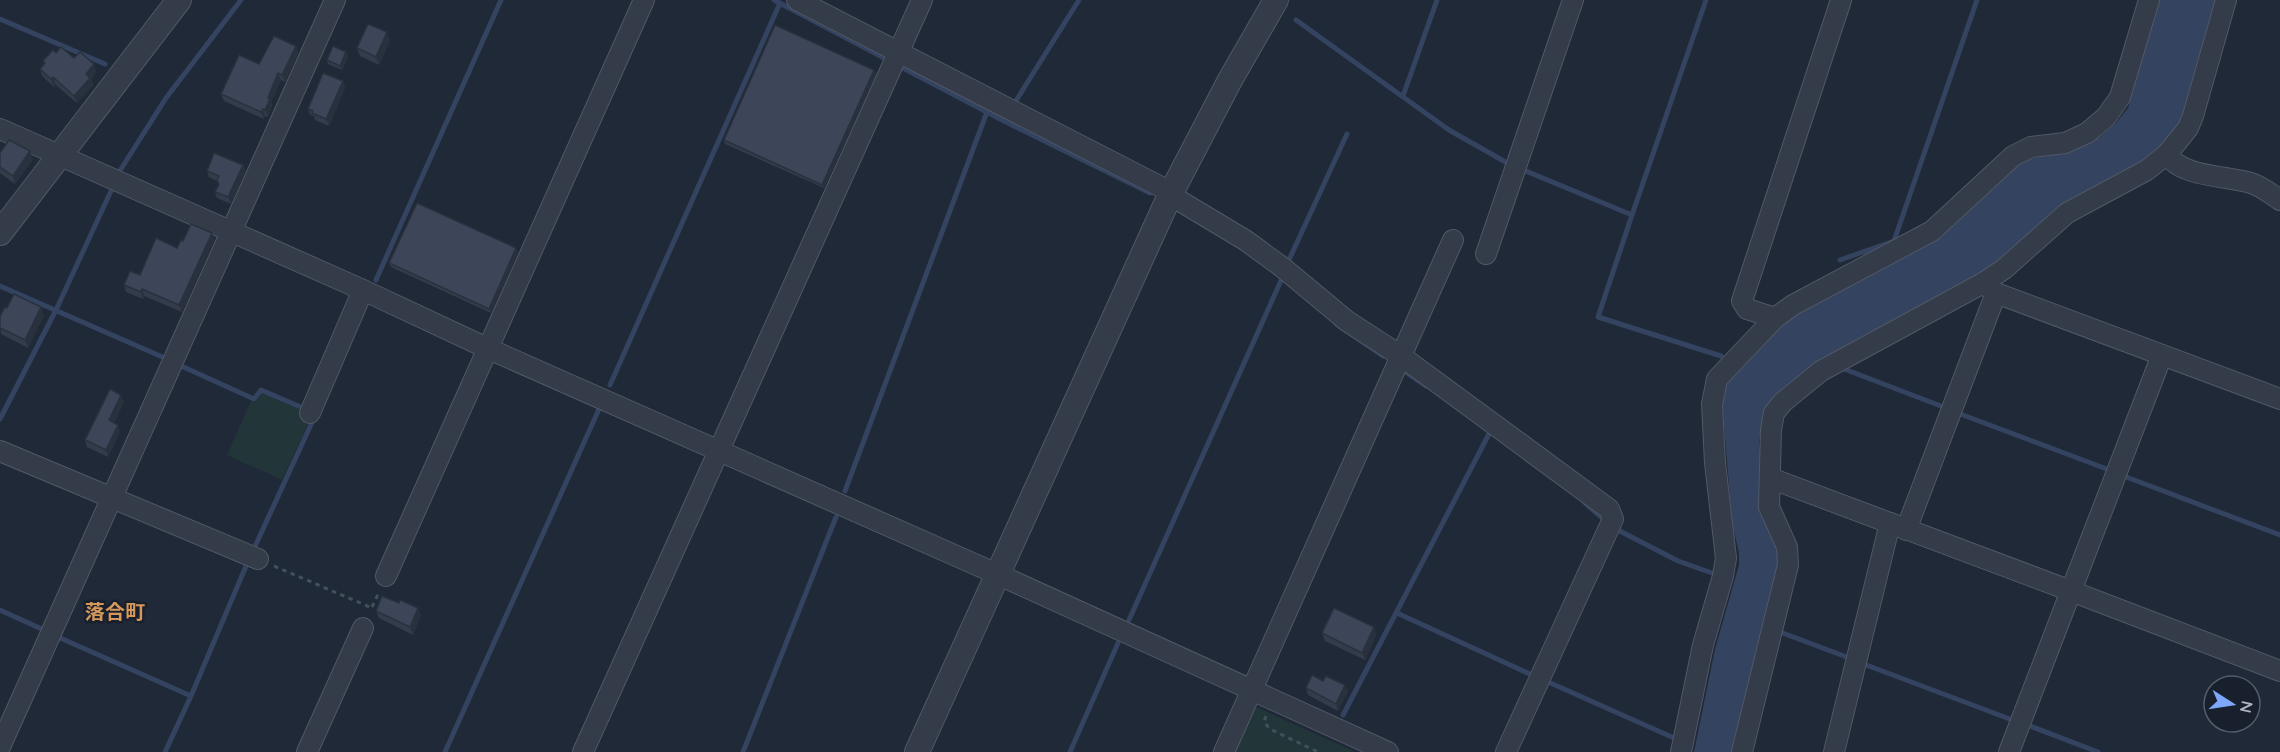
<svg xmlns="http://www.w3.org/2000/svg" width="2280" height="752" font-family="Quicksand,'Noto Sans JP',sans-serif">
<rect width="100%" height="100%" fill="#202938"/>
<g fill="#223539">
<polygon points="262,393 312,415 282,480 227,455 251,401 256,402"/>
<polygon points="1254,706 1355,752 1233,752"/>
</g>
<polygon fill="#334360" points="2158,0 2216,0 2184,117 2170,139 2141,168 2004,262 1804,375 1784,388 1763,416 1759,442 1762,468 1782,550 1737,752 1694,752 1715,649 1739,565 1739,553 1732,522 1722,400 1727,381 1762,341 1791,318 2019,162 2074,148 2100,137 2115,124 2128,108"/>
<g fill="none" stroke-linecap="round" stroke-linejoin="round">
<g stroke="#334360" stroke-width="5">
<polyline points="774,0 886,59"/>
<polyline points="0,19 105,64"/>
<polyline points="1296,20 1449,130 1509,164"/>
<polyline points="901,67 1004,121 1150,193"/>
<polyline points="1403,96 1437,0"/>
<polyline points="1014,104 1079,0"/>
<polyline points="121,169 166,98 241,0"/>
<polyline points="1521,169 1632,215 1598,317 1721,356"/>
<polyline points="1632,215 1706,0"/>
<polyline points="1840,260 1894,241 1977,0"/>
<polyline points="1288,262 1347,134"/>
<polyline points="376,280 501,0"/>
<polyline points="0,286 167,359"/>
<polyline points="1336,324 1383,356"/>
<polyline points="177,364 254,399 261,390 303,408"/>
<polyline points="1839,367 1946,408"/>
<polyline points="1401,369 1426,386"/>
<polyline points="610,385 780,3"/>
<polyline points="1955,412 2112,471"/>
<polyline points="0,419 56,310 111,191"/>
<polyline points="2121,475 2280,535"/>
<polyline points="845,491 987,112"/>
<polyline points="1585,503 1602,518"/>
<polyline points="1614,528 1678,561 1712,573"/>
<polyline points="0,610 46,631"/>
<polyline points="1397,613 1532,675"/>
<polyline points="1129,620 1283,276"/>
<polyline points="1780,632 1852,659"/>
<polyline points="58,637 191,696 165,752"/>
<polyline points="1861,663 2015,721"/>
<polyline points="1546,681 1674,738"/>
<polyline points="191,696 246,566 314,418"/>
<polyline points="1343,715 1490,432"/>
<polyline points="2030,726 2098,752"/>
<polyline points="445,752 599,409"/>
<polyline points="743,752 836,517"/>
<polyline points="1070,752 1118,643"/>
</g>
<defs>
<g id="minor">
<polyline points="797,0 1163,188 1170,195 1245,240 1282,267 1347,321 1401,356 1453,240"/>
<polyline points="1841,0 1742,301 1747,309 1775,318 1793,305 1932,231 2013,156 2031,147 2065,143 2087,133 2106,117 2120,97 2149,0"/>
<polyline points="0,129 363,290 489,349 997,574 1388,752"/>
<polyline points="2167,154 2188,128 2193,116 2226,0"/>
<polyline points="1486,254 1573,0"/>
<path d="M1992,290L1983,283L2004,269L2067,213L2147,170L2167,154C2180,177 2228,176 2251,183C2261,186 2271,194 2280,200"/>
<polyline points="310,413 363,290"/>
<polyline points="0,451 258,559"/>
<polyline points="1770,478 2071,591 2162,355"/>
<polyline points="1906,530 1996,293 2280,399"/>
<polyline points="386,576 644,0"/>
<polyline points="0,747 335,0"/>
<polyline points="307,752 363,628"/>
<polyline points="583,752 922,0"/>
<polyline points="1224,752 1401,356 1609,509 1613,519 1506,752"/>
<polyline points="1681,752 1703,645 1723,576 1726,558 1715,463 1712,404 1717,379 1775,318"/>
<polyline points="1742,752 1788,565 1787,547 1769,507 1771,430 1774,413 1783,402 1821,371 1983,283"/>
<polyline points="1834,752 1890,523"/>
<polyline points="2009,752 2071,591 2280,671"/>
</g>
<g id="tertiary">
<polyline points="0,233 179,0"/>
<polyline points="917,752 1170,195 1230,80 1276,0"/>
</g>
</defs>
<use href="#minor" stroke="#515866" stroke-width="22"/>
<use href="#tertiary" stroke="#515866" stroke-width="26"/>
<g stroke="#405257" stroke-width="3" stroke-dasharray="4.5 4.5" stroke-linecap="butt">
<polyline points="274,566 372,608"/>
<polyline points="372,607 379,592"/>
<polyline points="1266,716 1264,722 1270,729 1318,752"/>
</g>
<use href="#minor" stroke="#343b49" stroke-width="20"/>
<use href="#tertiary" stroke="#343b49" stroke-width="24"/>
</g>
<g fill="#343c4c">
<polygon points="390,40 379,65 360,56 357,48"/>
<polygon points="296,46 298,53 285,82 281,80 271,102 272,106 268,117 265,116 264,119 224,101 221,94"/>
<polygon points="346,52 348,56 342,70 328,64 327,60"/>
<polygon points="56,53 74,58 96,71 91,79 93,85 77,103 56,85 54,87 42,76 40,69 44,64 43,61"/>
<polygon points="876,74 824,188 725,144 724,140"/>
<polygon points="343,81 345,88 329,126 315,120 314,116 310,115 308,109"/>
<polygon points="0,153 33,159 15,184 0,173"/>
<polygon points="243,165 245,171 231,204 217,198 215,192 218,185 217,181 209,177 207,171"/>
<polygon points="212,233 214,240 182,312 144,296 143,299 126,292 124,285 140,275 177,248 183,241"/>
<polygon points="518,252 491,313 391,267 389,263"/>
<polygon points="7,308 44,315 28,348 1,334 0,316"/>
<polygon points="124,402 114,423 120,432 108,457 87,447 85,440"/>
<polygon points="399,603 421,615 413,635 379,618 376,611"/>
<polygon points="1322,633 1376,635 1365,660 1325,641"/>
<polygon points="1323,681 1348,691 1338,711 1308,695 1306,688"/>
</g>
<g fill="#2a313e">
<polygon points="387,32 390,40 379,65 376,57"/>
<polygon points="296,46 298,53 285,82 282,75"/>
<polygon points="346,52 348,56 342,70 340,66"/>
<polygon points="94,64 96,71 91,79 93,85 77,103 74,96 86,74"/>
<polygon points="874,70 876,74 824,188 822,185"/>
<polygon points="278,73 281,80 271,102 272,106 268,117 265,110 268,98"/>
<polygon points="53,77 56,85 54,87 51,79"/>
<polygon points="343,81 345,88 329,126 326,119"/>
<polygon points="263,109 265,116 264,119 261,112"/>
<polygon points="30,151 33,159 15,184 13,176"/>
<polygon points="243,165 245,171 231,204 228,197"/>
<polygon points="212,233 214,240 182,312 179,305"/>
<polygon points="516,248 518,252 491,313 489,309"/>
<polygon points="142,289 144,296 143,299 141,292"/>
<polygon points="41,307 44,315 28,348 25,340"/>
<polygon points="121,395 124,402 112,428 109,420"/>
<polygon points="118,425 120,432 108,457 106,450"/>
<polygon points="418,608 421,615 413,635 410,627"/>
<polygon points="1374,627 1376,635 1365,660 1362,653"/>
<polygon points="1345,685 1348,691 1338,711 1336,704"/>
</g>
<g fill="#3c4658" stroke="#2a313e" stroke-width="1.5">
<polygon points="368,24 387,32 376,57 357,48"/>
<polygon points="775,25 874,70 822,185 724,140"/>
<polygon points="274,36 296,46 282,75 278,73 268,98 270,99 265,110 263,109 261,112 221,94 239,55 259,64"/>
<polygon points="333,46 346,52 340,66 327,60"/>
<polygon points="61,47 74,58 80,52 94,64 86,74 90,78 74,96 53,77 51,79 40,69 45,63 43,61 53,50 56,53"/>
<polygon points="323,73 343,81 326,119 312,113 313,111 308,109"/>
<polygon points="9,140 30,151 13,176 0,167 0,153"/>
<polygon points="214,153 243,165 228,197 215,192 219,184 217,180 219,176 207,171"/>
<polygon points="417,203 516,248 489,309 389,263"/>
<polygon points="191,224 212,233 179,305 142,289 141,292 124,285 130,271 140,275 156,238 177,248 181,240 183,241"/>
<polygon points="14,294 41,307 25,340 0,328 0,316 5,307 7,308"/>
<polygon points="110,389 121,395 109,420 118,425 106,450 85,440"/>
<polygon points="382,596 399,603 400,600 418,608 410,627 376,611"/>
<polygon points="1334,608 1374,627 1362,653 1322,633"/>
<polygon points="1312,675 1323,681 1326,676 1345,685 1336,704 1306,688"/>
</g>
<g text-anchor="middle" stroke-width="5" stroke-linejoin="round" paint-order="stroke">
<g font-size="20" font-weight="bold" fill="#d5975a" stroke="#19202d">
<text x="115" y="619">落合町</text>
</g>
</g>
<g transform="translate(2232 704) rotate(102)"><circle r="28" fill="#19202d" stroke="#555c6a" stroke-width="1.5"/>
<path d="M0-4.5L10 22L0 15L-10 22Z" fill="#7fa7f9"/>
<text y="-9" font-size="16" font-weight="bold" text-anchor="middle" fill="#aeb5c5">N</text>
</g>
</svg>
